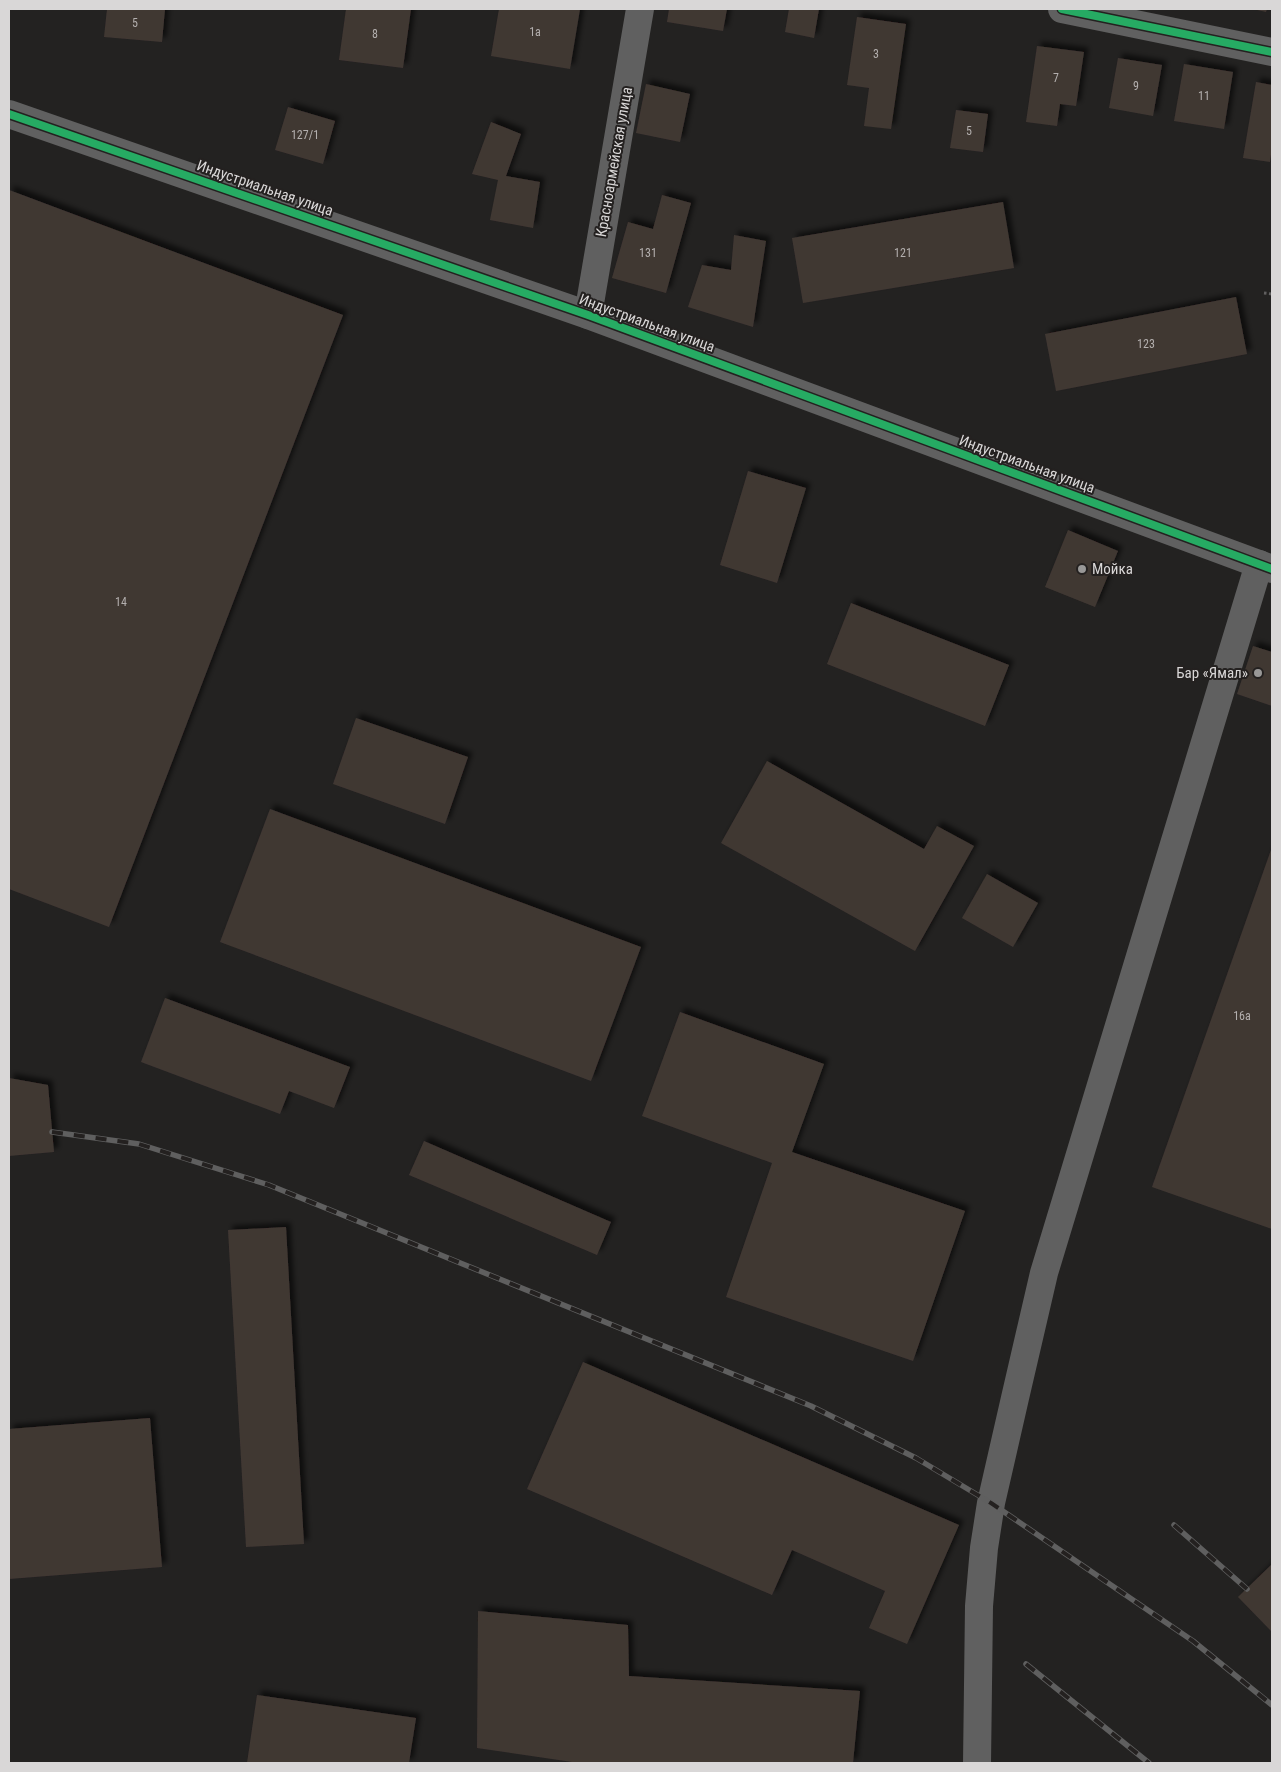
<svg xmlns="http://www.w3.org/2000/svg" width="1281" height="1772" font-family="'Roboto Condensed',sans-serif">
<defs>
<filter id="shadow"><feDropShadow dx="4.5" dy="-4.5" stdDeviation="2.5" flood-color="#0009"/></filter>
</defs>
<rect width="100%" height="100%" fill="#232221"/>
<g fill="#413733" filter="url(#shadow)">
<polygon points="107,9 165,9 162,42 104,37"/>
<polygon points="346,9 411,9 403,68 339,60"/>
<polygon points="499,9 580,9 570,69 491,56"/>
<polygon points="669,9 727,9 723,31 667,22"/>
<polygon points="789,9 819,9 814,38 785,32"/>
<polygon points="1253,9 1267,9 1266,12"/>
<polygon points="857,17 906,24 891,129 864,126 869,88 847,85"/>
<polygon points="1037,46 1084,52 1076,106 1060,104 1057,126 1026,122"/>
<polygon points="1118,58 1162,65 1153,116 1109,108"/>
<polygon points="1184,64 1233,72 1224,129 1174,121"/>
<polygon points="1256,82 1272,85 1272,147 1270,162 1243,158"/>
<polygon points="646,84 690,94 680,142 636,133"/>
<polygon points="288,107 335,121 323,164 275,150"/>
<polygon points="956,110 988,114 983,152 950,148"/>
<polygon points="491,122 521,134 506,176 540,182 533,228 490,220 498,180 472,174"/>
<polygon points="9,190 343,315 109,927 9,889"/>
<polygon points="662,195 691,203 666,293 612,278 628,222 653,229"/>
<polygon points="1003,202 1014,268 803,303 792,238"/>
<polygon points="734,235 766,241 753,327 688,307 702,265 731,270"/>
<polygon points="1236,297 1247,354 1056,391 1045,334"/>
<polygon points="748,471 806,488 777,583 720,565"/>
<polygon points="1068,530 1118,551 1095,607 1045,587"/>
<polygon points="851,603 1009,665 985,726 827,664"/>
<polygon points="1253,646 1272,652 1272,706 1237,694"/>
<polygon points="356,718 468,757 445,824 333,784"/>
<polygon points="767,761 924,849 937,826 974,846 915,951 721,843"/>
<polygon points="270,809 641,947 591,1081 220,942"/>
<polygon points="1272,847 1272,1229 1152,1187"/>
<polygon points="987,874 1038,903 1013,947 962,918"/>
<polygon points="165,998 350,1067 334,1108 289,1091 280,1114 141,1062"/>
<polygon points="680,1012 824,1064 792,1152 965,1211 913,1361 726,1297 772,1163 642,1116"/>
<polygon points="9,1078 48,1085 54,1152 9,1156"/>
<polygon points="424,1141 611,1222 597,1255 409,1175"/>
<polygon points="286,1227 304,1544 246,1547 228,1230"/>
<polygon points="583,1362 959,1525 907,1644 869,1628 885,1591 792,1550 772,1595 527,1489"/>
<polygon points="150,1418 162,1567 9,1579 9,1429"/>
<polygon points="1272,1564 1272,1632 1238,1597"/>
<polygon points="478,1611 628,1625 629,1676 860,1691 853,1763 579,1763 477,1748"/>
<polygon points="257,1695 416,1718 409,1763 247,1763"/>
</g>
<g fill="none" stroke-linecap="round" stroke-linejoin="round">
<polyline stroke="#616060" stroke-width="3" stroke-dasharray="2.5 2.5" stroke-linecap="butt" points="1264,293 1272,294"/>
<g stroke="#606060" stroke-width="28">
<polyline points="1062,9 1272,52"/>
<polyline points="9,114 588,315 1272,569"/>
<polyline points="588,315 640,9"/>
<polyline points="977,1763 979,1606 984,1548 991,1503 1015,1398 1044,1273 1259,564"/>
</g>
<defs>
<g id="rail">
<polyline points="52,1132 139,1144 269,1185 811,1406 916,1458 991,1503 1193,1641 1272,1705"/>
<polyline points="1174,1525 1247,1589"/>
<polyline points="1026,1664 1149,1763"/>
</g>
</defs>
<use href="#rail" stroke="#5f5f5f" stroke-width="5.5"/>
<use href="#rail" stroke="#242120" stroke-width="4" stroke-dasharray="11" stroke-linecap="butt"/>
<defs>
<g id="cycleway">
<polyline points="1062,9 1272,52"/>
<polyline points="9,114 588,315 1272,569"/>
</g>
</defs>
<use href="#cycleway" stroke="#242120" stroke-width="11"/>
<use href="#cycleway" stroke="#26ab63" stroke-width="8"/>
</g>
<g fill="#999897" stroke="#242120" stroke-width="2">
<circle cx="1082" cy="569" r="5"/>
<circle cx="1258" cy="673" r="5"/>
</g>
<g text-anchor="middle" stroke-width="4" stroke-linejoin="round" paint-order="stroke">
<g font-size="12" fill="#b3afae">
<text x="135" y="27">5</text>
<text x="535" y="36">1а</text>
<text x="375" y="38">8</text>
<text x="876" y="58">3</text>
<text x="1056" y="82">7</text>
<text x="1136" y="90">9</text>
<text x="1204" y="100">11</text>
<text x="969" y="135">5</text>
<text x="305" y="139">127/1</text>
<text x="648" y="257">131</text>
<text x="903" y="257">121</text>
<text x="1146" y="348">123</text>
<text x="121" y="606">14</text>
<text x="1242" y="1020">16а</text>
</g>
<g font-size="15" fill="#d9d7d7" stroke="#242120">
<text transform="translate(614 162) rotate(-80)" y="5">Красноармейская улица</text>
<text transform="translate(265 188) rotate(19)" y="5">Индустриальная улица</text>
<text transform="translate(647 323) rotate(20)" y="5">Индустриальная улица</text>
<text transform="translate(1027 464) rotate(20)" y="5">Индустриальная улица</text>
</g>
<g font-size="15" fill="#d9d7d7" stroke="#242120" text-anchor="start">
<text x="1092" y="574">Мойка</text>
<text x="1248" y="678" text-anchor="end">Бар «Ямал»</text>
</g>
</g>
<rect width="1281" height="1772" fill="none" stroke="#d9d7d7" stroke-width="20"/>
</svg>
